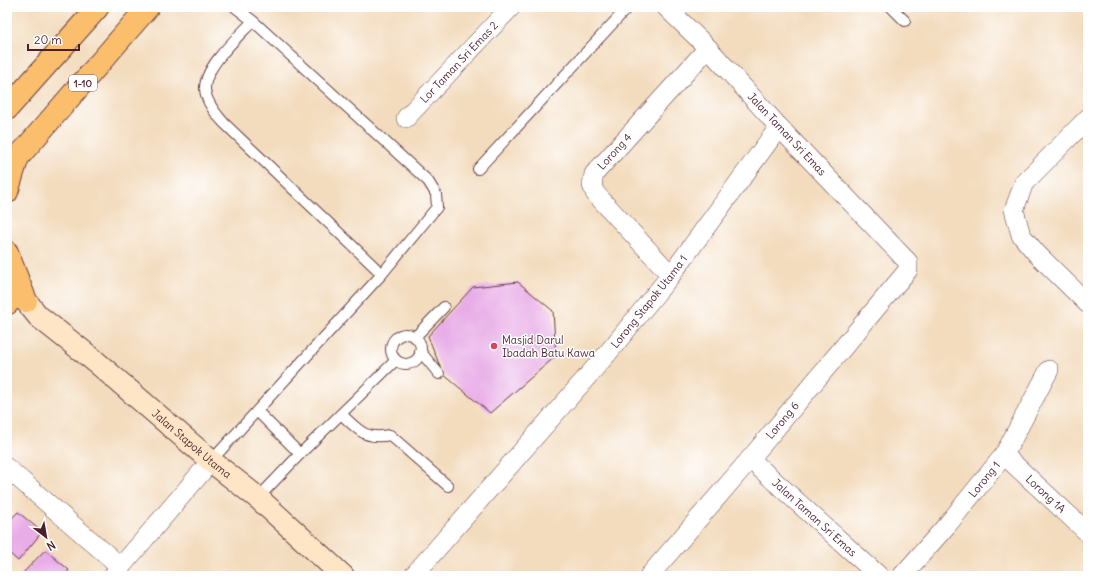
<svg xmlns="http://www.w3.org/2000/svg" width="1095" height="583" font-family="Delius,sans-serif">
<rect width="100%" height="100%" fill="#fff"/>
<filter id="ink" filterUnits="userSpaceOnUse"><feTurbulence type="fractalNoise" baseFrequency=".025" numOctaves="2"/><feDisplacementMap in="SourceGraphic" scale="8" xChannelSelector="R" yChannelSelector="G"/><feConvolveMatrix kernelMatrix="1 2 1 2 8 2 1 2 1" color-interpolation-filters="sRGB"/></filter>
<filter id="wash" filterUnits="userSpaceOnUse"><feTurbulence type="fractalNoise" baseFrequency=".012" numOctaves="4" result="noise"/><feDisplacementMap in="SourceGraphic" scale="16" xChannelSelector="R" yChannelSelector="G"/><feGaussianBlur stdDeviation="0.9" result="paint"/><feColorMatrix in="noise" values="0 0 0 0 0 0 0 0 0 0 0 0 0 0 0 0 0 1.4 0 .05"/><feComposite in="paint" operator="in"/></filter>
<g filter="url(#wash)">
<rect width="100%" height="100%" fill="#f3dcbe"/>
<g id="blocks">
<g fill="#e8ace7">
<polygon points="518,282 553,311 556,356 490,413 443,374 428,336 473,287"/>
<polygon points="18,512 42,532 18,561 7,551 7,523"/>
<polygon points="45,550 69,570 64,576 20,576"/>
</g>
</g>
</g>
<g filter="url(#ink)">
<use href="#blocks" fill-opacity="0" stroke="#633b41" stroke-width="1"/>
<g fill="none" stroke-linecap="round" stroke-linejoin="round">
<defs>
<g id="lane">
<path d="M235,7L253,21L428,181L436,194L437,207L382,274L224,123C216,114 205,101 205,88C205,66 238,37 253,21"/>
<polyline points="891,7 905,21"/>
<polyline points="478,169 628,7"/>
<circle cx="406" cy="349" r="15"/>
<polyline points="415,337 444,307"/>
<polyline points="420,351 439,374"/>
<polyline points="257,411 300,454"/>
<path d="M341,414C359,430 364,440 390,435L448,486"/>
<polyline points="211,461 382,274"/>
<polyline points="258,498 300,454 396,360"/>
</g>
<g id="street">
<path id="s1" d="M406,118L511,7"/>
<polyline points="1088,118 1024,183 1014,210 1021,235 1037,254 1088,304"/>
<path id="s2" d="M671,275L595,193L592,185L594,174L708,48"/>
<path id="s3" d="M1004,455L1088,533"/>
<path id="s4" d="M750,459L879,576"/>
<polyline points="7,468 121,567"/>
<polyline points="113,576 211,461"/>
<path id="s5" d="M413,576L607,354L671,275L779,127"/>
<path id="s6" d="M649,576L750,459L908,270V262L779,127L708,48L666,7"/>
<path id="s7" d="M902,576L948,524L1004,455L1049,370"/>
</g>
<g id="secondary">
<path id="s8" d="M7,290L26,301L38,316L95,361L211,461L258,498L343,576"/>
</g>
<g id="highway">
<polyline points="7,109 98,7"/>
<polyline points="7,170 148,7"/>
<polyline points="7,192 17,160"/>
<polyline points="7,252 26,301"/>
<polyline points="7,303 8,303"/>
</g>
</defs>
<use href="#lane" stroke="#633b41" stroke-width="12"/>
<use href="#street" stroke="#633b41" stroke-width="20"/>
<use href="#secondary" stroke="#633b41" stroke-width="24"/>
<use href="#highway" stroke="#633b41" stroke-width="24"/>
<use href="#lane" stroke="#fff" stroke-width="10"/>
<use href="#street" stroke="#fff" stroke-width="19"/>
<use href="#secondary" stroke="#fde5c5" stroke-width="22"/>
<use href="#highway" stroke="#fabe6d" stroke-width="22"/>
</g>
</g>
<circle fill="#d1495b" stroke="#fff" stroke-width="1.5" cx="494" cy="346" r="4"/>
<g text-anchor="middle" stroke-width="3" stroke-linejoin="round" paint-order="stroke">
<rect fill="#fff" stroke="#80626b" stroke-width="1" x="69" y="75" width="28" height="16" rx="3"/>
<g font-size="10" font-weight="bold" fill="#4a1f2b">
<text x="83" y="87">1-10</text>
</g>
<g font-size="11" fill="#4a1f2b" stroke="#fff">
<text dy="4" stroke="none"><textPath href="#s1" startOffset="77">Lor Taman Sri Emas 2</textPath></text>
<text transform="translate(787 134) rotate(47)" y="4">Jalan Taman Sri Emas</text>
<text dy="4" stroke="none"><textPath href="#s2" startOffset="162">Lorong 4</textPath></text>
<text dy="4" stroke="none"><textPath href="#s5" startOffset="362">Lorong Stapok Utama 1</textPath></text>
<text dy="4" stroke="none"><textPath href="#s6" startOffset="205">Lorong 6</textPath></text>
<text dy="4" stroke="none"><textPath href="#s8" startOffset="241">Jalan Stapok Utama</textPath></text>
<text dy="4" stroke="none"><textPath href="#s7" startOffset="127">Lorong 1</textPath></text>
<text dy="4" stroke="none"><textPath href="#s3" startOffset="57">Lorong 1A</textPath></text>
<text dy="4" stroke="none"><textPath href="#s4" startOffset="87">Jalan Taman Sri Emas</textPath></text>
</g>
<g font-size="11" fill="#4a1f2b" stroke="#fff" text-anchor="start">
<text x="502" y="344">Masjid Darul<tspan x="502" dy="13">Ibadah Batu Kawa</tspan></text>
</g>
</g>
<rect width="1095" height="583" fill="none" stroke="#fff" stroke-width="24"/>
<g transform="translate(46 537) rotate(149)" stroke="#ffffff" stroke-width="3" paint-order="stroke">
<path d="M0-3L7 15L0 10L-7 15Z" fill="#4a1f2b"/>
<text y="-6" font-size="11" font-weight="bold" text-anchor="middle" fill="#4a1f2b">N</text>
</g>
<path d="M28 44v6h51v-6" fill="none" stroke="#4a1f2b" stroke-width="2"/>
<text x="34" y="44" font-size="12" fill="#4a1f2b" stroke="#ffffff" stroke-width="3" paint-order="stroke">20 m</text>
</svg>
